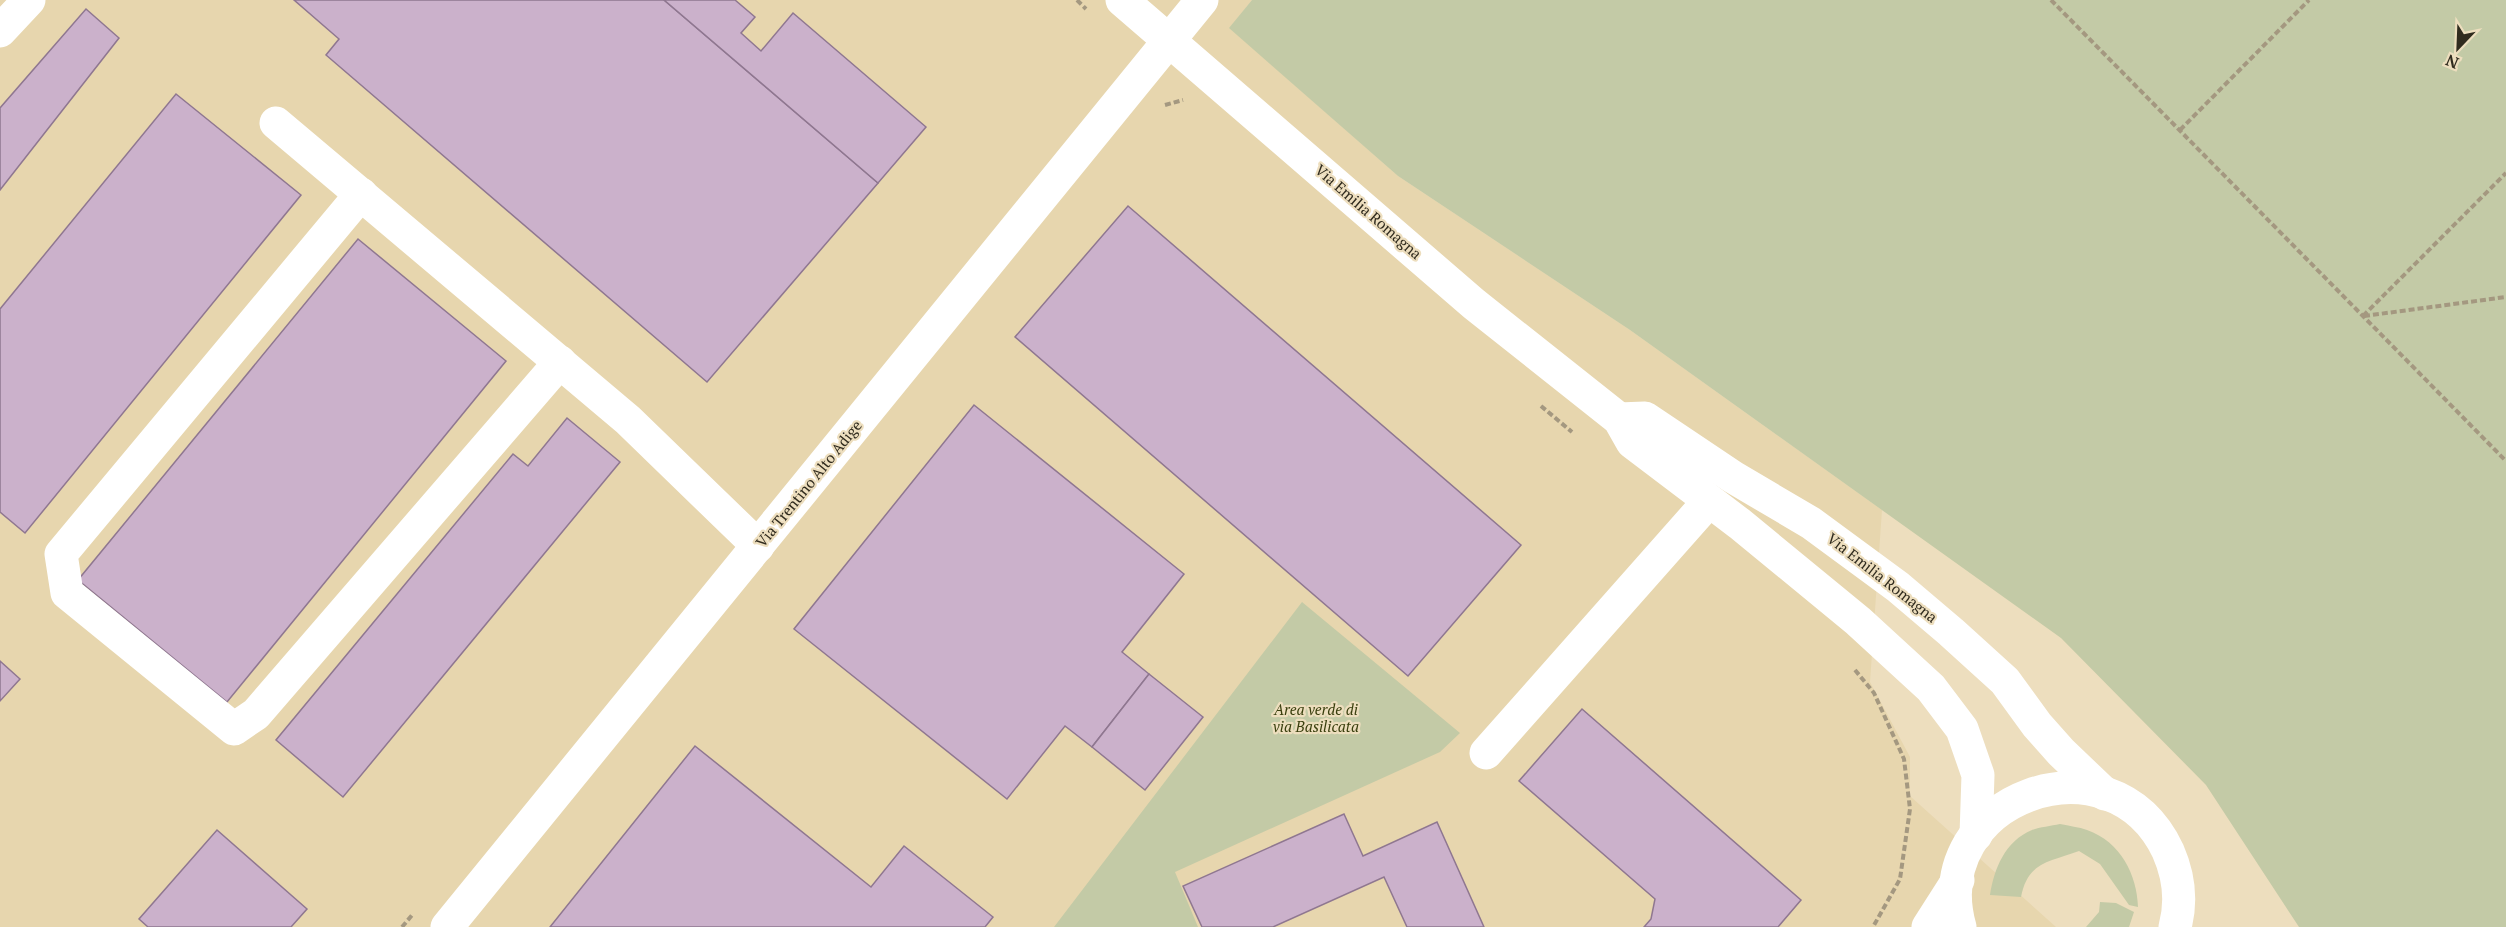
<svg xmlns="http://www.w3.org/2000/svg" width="2506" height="927" font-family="'PT Serif',serif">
<rect width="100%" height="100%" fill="#eddebe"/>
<polygon fill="#e7d6ae" points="0,0 1252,0 1230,28 1398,176 1630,330 1882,510 1870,682 1910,757 1910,796 2056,927 0,927"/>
<g fill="#c3caa6">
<polygon points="1252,0 2506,0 2506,927 2299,927 2206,785 2061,638 1630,330 1398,176 1229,28"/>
<polygon points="1302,602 1460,733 1440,752 1175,872 1198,927 1054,927"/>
<path d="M2060,824C2069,826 2079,827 2087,830C2121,842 2137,875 2138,907L2129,905L2100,864L2079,851C2050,862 2028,861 2021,897L1990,895C1994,869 2005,841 2032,830C2040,827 2051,826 2060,824Z"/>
<polygon points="2100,902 2116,903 2134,912 2129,927 2086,927 2099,912"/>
</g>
<g fill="#cbb1cb" stroke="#8f7790" stroke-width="1.5">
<polygon points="294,0 664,0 878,183 707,382 326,55 339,39"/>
<polygon points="664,0 735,0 755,17 741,33 761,51 793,13 926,127 878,183"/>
<polygon points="86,9 119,38 0,190 0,108"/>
<polygon points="176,94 301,195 25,533 0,512 0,309"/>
<polygon points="1128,206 1521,545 1408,676 1015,337"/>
<polygon points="358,239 506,361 227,702 78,580"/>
<polygon points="974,405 1184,574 1122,652 1149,674 1092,747 1065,726 1007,799 794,629"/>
<polygon points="567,418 620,462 343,797 276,740 513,454 528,466"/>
<polygon points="0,661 20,679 0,701"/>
<polygon points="1149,674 1203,717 1145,790 1092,747"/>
<polygon points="1582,709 1801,900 1778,927 1644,927 1651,919 1655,899 1519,781"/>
<polygon points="695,746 871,887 904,846 993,917 985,927 550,927"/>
<polygon points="1344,814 1363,856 1437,822 1484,927 1407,927 1384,877 1273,927 1202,927 1183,886"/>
<polygon points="217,830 307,909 291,927 148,927 139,919"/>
</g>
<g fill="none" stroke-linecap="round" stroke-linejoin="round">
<g stroke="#a49880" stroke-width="4" stroke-dasharray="6 3" stroke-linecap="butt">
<polyline points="1077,0 1086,9"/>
<polyline points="2051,0 2506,461"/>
<polyline points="1165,105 1183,100"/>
<polyline points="2180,130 2309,0"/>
<polyline points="2363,316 2506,173"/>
<polyline points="2364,316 2506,297"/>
<polyline points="1541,406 1572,432"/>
<polyline points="1855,670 1874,693 1904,759 1910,809 1900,879 1873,927"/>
<polyline points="402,927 413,914"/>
</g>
<g stroke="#fff" stroke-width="33">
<polyline points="1122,0 1474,304 1619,419 1632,442 1740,524 1858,621 1931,688 1962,729 1978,775 1976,835"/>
<polyline points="0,31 29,0"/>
<polyline points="276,123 628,420 758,546"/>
<polyline points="361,194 61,554 67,593 234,729 256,714 560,362"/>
<polyline points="1619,419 1645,418 1733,477 1811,523 1898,587 1951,632 2005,681 2037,725 2061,752 2105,794"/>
<polyline points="1486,753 1709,501"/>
<polyline points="447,927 1202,0"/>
<polyline points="1928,927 1958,880"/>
<path d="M1960,927C1924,798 2111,730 2168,851C2179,876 2182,901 2175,927"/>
</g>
</g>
<g text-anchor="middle" stroke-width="4.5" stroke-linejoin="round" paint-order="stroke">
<g font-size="15" fill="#302b1e" stroke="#eddebe">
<text transform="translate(1368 212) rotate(41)" y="5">Via Emilia Romagna</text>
<text transform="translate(809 484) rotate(-51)" y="5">Via Trentino Alto Adige</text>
<text transform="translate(1882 578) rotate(38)" y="5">Via Emilia Romagna</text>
</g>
<g font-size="15" font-style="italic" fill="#3a3f0e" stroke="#eddebe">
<text x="1316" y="715">Area verde di<tspan x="1316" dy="17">via Basilicata</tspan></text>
</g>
</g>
<g transform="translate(2458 48) rotate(203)" stroke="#eddebe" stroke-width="4.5" paint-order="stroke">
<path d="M0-4.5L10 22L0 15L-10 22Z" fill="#302b1e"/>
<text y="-9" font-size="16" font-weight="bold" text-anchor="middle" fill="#302b1e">N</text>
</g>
</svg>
